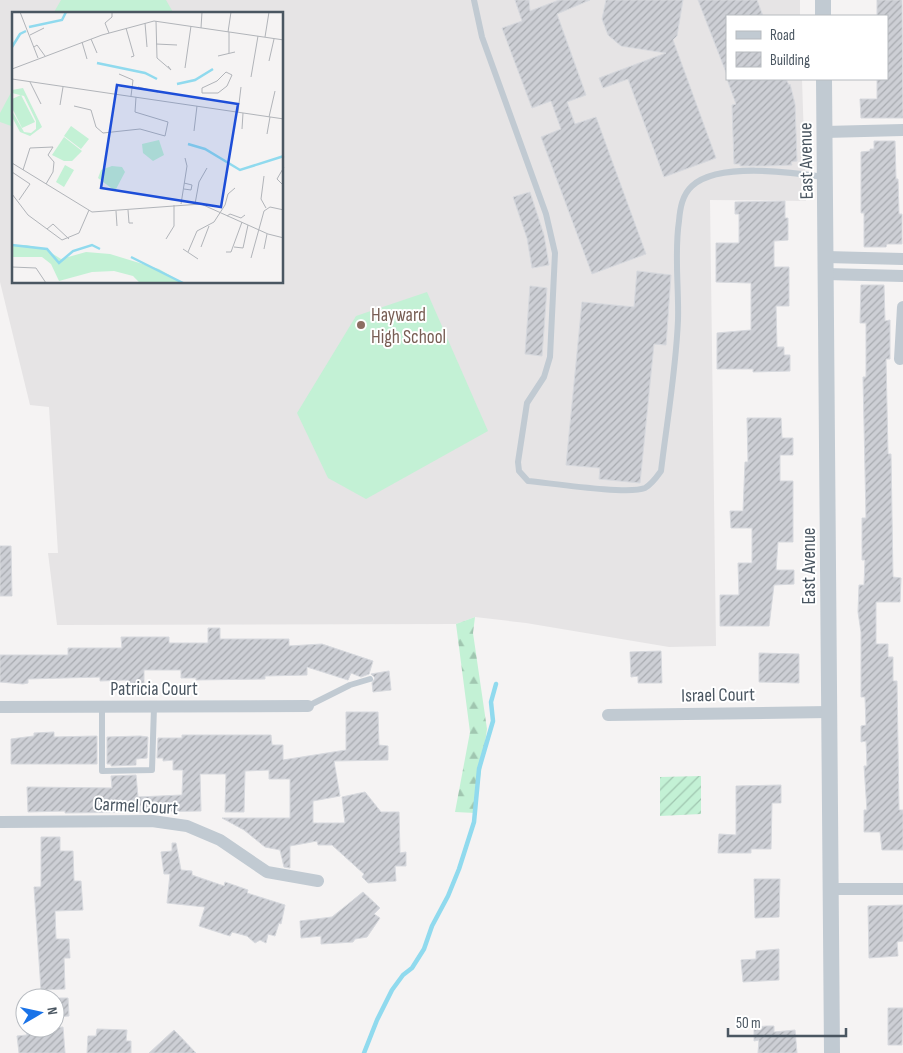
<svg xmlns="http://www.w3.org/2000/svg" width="903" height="1053" font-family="'Sofia Sans Condensed',sans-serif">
<defs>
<pattern id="forest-firs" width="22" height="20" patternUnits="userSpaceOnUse" patternTransform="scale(1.25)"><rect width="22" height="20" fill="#c3f1d5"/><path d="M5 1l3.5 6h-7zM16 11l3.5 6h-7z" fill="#a0c6b0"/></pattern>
<pattern id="garden-furrows" width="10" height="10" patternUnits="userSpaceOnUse" patternTransform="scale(1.25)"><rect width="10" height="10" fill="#c3f1d5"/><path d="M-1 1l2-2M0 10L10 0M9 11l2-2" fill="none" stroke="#a0c6b0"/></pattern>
<pattern id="building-hatch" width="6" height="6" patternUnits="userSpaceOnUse" patternTransform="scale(1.25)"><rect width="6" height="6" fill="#cdcfd5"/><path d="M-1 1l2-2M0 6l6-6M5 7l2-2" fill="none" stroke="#a8abb0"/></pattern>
</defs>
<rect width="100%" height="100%" fill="#f5f3f3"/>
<path fill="#e6e4e5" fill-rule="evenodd" d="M0,0H800V16H727V79H802L806,201L710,200L716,646L669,647L526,623L475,617L456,624L57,625L48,553H58L49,407L30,405L0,282ZM14,14H282V282H14Z"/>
<g fill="#c3f1d5">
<polygon points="61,0 166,0 174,14 53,14"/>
<polygon points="14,87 14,127 0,122 0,113"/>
<polygon points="427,292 488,431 366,499 328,478 297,413 356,316"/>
</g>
<polygon fill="url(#forest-firs)" points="475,617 473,633 487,729 475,813 455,812 470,732 456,624"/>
<polygon fill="url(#garden-furrows)" points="701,776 701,814 660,816 660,777"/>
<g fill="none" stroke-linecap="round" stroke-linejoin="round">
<polyline stroke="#90daee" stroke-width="4.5" points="364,1053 377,1020 392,990 403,975 412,968 424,949 432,926 448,896 459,869 474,822 479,769 493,721 491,702 496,684"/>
</g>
<g fill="url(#building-hatch)" stroke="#d7d9de">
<polygon points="515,0 529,0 530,11 559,0 590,0 557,14 586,95 567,102 575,124 596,117 646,254 592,274 541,137 561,129 551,101 532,108 502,28 522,21"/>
<polygon points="606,0 683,0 677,36 673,40 716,158 664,177 628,79 603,88 599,78 666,53 621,46 608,35 602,19"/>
<polygon points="698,0 757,0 763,16 727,16 727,75"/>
<polygon points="877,0 902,0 903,118 861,118 860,99 877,99 877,79 887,79 887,16 877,16"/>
<polygon points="727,79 786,79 789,85 790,84 795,104 797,161 791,162 792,165 764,166 740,166 740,164 734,164 732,105 736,104"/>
<polygon points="874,141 895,141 896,179 898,179 899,214 902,214 902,244 887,244 886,247 864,247 864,213 861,213 861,152 870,151 870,149 874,149"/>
<polygon points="530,192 544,235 549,265 532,268 527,238 513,197"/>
<polygon points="785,201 785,218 788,218 788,240 774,241 774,267 789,267 789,306 776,306 777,347 784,347 784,355 790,355 790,371 753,372 753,369 717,369 717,333 751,330 751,283 716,282 716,243 739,243 739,214 735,214 735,202"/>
<polygon points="637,271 671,275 666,345 654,344 640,483 599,479 600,468 566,465 582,302 634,307"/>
<polygon points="861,285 884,285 885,321 890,320 890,359 886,359 888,454 891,454 893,577 901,578 900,602 876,602 876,644 888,644 888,657 893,657 893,681 897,681 899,810 903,810 903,850 882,850 880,832 864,832 864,810 867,810 864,766 867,766 866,741 861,742 861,726 866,725 865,697 861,697 861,632 858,612 859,585 864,585 865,560 862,560 862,518 866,518 863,377 866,377 866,323 860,323"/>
<polygon points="530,286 547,288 542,356 525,354"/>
<polygon points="747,418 781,418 782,438 793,438 793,455 780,455 780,481 793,481 793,542 778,542 776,570 794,570 794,584 774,585 769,626 720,626 720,595 739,595 738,563 752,563 752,528 731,528 730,511 743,511 745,462 748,462"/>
<polygon points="0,546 11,546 12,596 0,596"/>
<polygon points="208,628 220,628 220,639 289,639 289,646 322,644 373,661 369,674 361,677 351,673 348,680 307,667 307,675 265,676 265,679 196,680 196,678 181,678 181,670 144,670 144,683 126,683 126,680 100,681 100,677 28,679 28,683 23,684 0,682 0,655 68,655 68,648 122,648 121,637 169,637 169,643 208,643"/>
<polygon points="661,651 662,683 638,683 638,676 631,677 630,652"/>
<polygon points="759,653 799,654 799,683 759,682"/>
<polygon points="389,671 391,690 373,692 372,683 375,678 371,674"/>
<polygon points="346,712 378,712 379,745 388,746 388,760 334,761 340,796 313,801 313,823 345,823 342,797 365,792 381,812 399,812 400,853 406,852 406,866 395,866 396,881 368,883 362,877 364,874 332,845 318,845 317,841 290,846 290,868 284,867 280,850 265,847 244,830 222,818 290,818 290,779 269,779 269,770 245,771 244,812 225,812 226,774 200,774 201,811 65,813 65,811 28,812 27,787 112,788 111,776 136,775 138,797 182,795 183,770 173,770 173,760 163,761 163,758 157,758 158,738 182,738 182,735 271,735 272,745 283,745 283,760 346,750"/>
<polygon points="54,732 54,737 97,736 97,764 11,764 11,739 34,736 34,733"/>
<polygon points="140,736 148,737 147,758 136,759 136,765 111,766 111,764 107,764 107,737"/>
<polygon points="781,785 781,803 772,803 771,849 751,849 751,853 718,853 719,834 736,835 736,786"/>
<polygon points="41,837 60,837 60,851 73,851 74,881 81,881 83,910 55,911 56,939 69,939 70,958 64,958 65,989 41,990 34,887 41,887"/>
<polygon points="172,843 176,843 181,870 192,871 192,875 224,886 225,882 248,890 247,893 285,905 281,924 279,923 275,936 268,934 266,943 260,940 255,943 247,936 232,932 230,936 199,926 205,907 167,903 170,874 164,874 161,852 172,851"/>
<polygon points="754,879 780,879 779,917 755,918"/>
<polygon points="363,892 380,908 374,914 380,918 367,937 355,939 353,942 321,944 321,936 301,938 300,921 332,917"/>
<polygon points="903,905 903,941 897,942 898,956 869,958 868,906"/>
<polygon points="779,949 779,980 743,982 741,960 756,959 756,951"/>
<polygon points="55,998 68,998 69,1016 55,1017"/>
<polygon points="888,1008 903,1008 902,1045 888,1045"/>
<polygon points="767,1026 774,1026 774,1032 795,1030 797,1053 758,1053 759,1040 754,1041 754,1027"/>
<polygon points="63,1027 65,1053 19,1053 17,1036 27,1035 26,1031"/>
<polygon points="97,1029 127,1030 126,1041 131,1041 131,1053 87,1053 88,1036 96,1036"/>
<polygon points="174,1030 196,1053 149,1053"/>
</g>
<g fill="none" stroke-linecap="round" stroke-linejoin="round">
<g stroke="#c1cad2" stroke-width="6">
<path d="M474,0L482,37L546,214L555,253L550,357L544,377L527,403L518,462L519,471L528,481C550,483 628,495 645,488C652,484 656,478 661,471C667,421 676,370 678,320C679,288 674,253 679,221C680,209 682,195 692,186C718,162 791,172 824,177"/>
<polyline points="308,706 350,685 370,679"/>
<polyline points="102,707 102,771 152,770 154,707"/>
</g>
<g stroke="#c1cad2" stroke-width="12">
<polyline points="825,132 903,130"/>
<polyline points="826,257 903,259"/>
<polyline points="826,274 903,276"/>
<polyline points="900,359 903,307"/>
<polyline points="0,707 308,706"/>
<polyline points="608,715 829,712"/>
<polyline points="0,822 152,821 187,826 220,840 267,872 318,881"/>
<polyline points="831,889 903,889"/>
</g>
<g stroke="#c1cad2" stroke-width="16">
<polyline points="823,0 823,16"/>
<polyline points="824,79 832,1053"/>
</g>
</g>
<circle fill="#8d6e63" stroke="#fff" stroke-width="2" cx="361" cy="325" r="5"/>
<g text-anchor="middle" stroke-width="4" stroke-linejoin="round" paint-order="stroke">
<g font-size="19" fill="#4a5661" stroke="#fff">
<text transform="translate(805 161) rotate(-91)" y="7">East Avenue</text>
<text transform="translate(808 566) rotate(-90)" y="7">East Avenue</text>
<text x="154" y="695">Patricia Court</text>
<text transform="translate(718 694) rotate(-1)" y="7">Israel Court</text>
<text transform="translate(136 805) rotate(3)" y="7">Carmel Court</text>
</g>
<g font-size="19" fill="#785e54" stroke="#fff" text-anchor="start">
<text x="371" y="321">Hayward<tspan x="371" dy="22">High School</tspan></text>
</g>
</g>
<g transform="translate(12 12)">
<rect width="271" height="271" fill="#f5f3f3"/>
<path d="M11,76L30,115L18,124L8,120L0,105V99L12,120L19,121L24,117V109L12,84L0,81V78ZM9,83L23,110L10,116L0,96V87ZM59,114L77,127L69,137L52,124ZM52,125L70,139L60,149H52L40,143ZM147,128L152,143L141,149L131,141L130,132ZM100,154L110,155L113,160L103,179L86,166L89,158Z" fill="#c3f1d5"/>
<path d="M53,153L62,158L52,175L44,170ZM14,233L33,237L49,247L74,240L98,242L147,257L171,271H128L121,264L102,259L80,260L47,269L39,252L30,245H0V234Z" fill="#c3f1d5"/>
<path fill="none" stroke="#90daee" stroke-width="2.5" d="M17,15L50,8L54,0M0,35L8,22L14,19M85,51L133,61L145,67M165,72L183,68L201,57M176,132L193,137L228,158L272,144M0,233L35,237L47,251L61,239L80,233L88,237M119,245L171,271"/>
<path fill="none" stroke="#b1b4b9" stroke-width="1" d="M8,0L26,46M144,9L145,46L159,58L156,54M133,11L135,35M114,16L122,44L119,45M189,16L190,0M216,20L219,0M97,21L93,11L100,5V0M18,23L32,16M253,25L257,0M79,27L85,41M70,30L75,47M144,32L165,33M22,35L25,33L33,44M217,41V20M206,44L223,40M257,49L262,27M173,56L179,14M0,57L90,23L142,9L272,28M214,60L220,63L215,74L206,81H190V76L205,69ZM107,62L121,68L119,84M239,65L246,24M0,67L272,107M18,70L29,92M126,75L146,80M48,93L51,75M62,94L79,98L84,115L91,121L128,117L153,124L156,110L123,100L124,85M226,100L229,75M257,105L263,79M230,117L231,101M182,119L185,94M255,122L258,105M0,151L80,200L189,192L256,222L272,226M272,155L265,167L272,174M11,158L18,136L41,135L36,143L42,150L41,160L34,172M0,160L18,172L7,188M252,164L249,187L254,196M172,177L179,178L180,173L172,171M0,182L16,203L50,228L67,221L77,198M169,192L175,154L173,146M183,192L187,170L195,156M116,198L117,211H121M104,199L105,214M215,204L218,202L229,206L233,203M35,217L41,212L57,227M154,227L162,214V193M189,235L197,214M222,235L231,236L236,213M171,237L186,247M252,237L255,222M176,240L185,219L202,210L213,193L216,182L223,176M214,240H219L230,210M239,246L252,199L258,195L272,198M0,255L24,256L34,271"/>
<path fill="#1d4ed8" fill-opacity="0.15" stroke="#1d4ed8" stroke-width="2.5" d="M105,73L226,92L209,195L89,176Z"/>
<rect width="271" height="271" fill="none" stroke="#4a5661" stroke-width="2.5"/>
</g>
<rect x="726" y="15" width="162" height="65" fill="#ffffff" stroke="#b7bbc0"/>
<rect x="736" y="31" width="25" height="8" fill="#c1cad2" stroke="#b7bbc0"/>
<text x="770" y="40" font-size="15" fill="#4a5661">Road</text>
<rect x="736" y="52" width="25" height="15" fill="url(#building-hatch)" stroke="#b7bbc0"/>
<text x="770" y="65" font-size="15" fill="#4a5661">Building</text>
<g transform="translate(40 1013) rotate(81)"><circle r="24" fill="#ffffff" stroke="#b7bbc0"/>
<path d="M0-4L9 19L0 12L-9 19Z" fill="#1a73e8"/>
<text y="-8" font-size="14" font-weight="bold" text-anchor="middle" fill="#4a5661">N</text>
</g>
<path d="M728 1028v8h118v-8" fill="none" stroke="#4a5661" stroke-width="2.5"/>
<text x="736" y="1028" font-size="15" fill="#4a5661" stroke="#ffffff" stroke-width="4" paint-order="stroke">50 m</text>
</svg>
